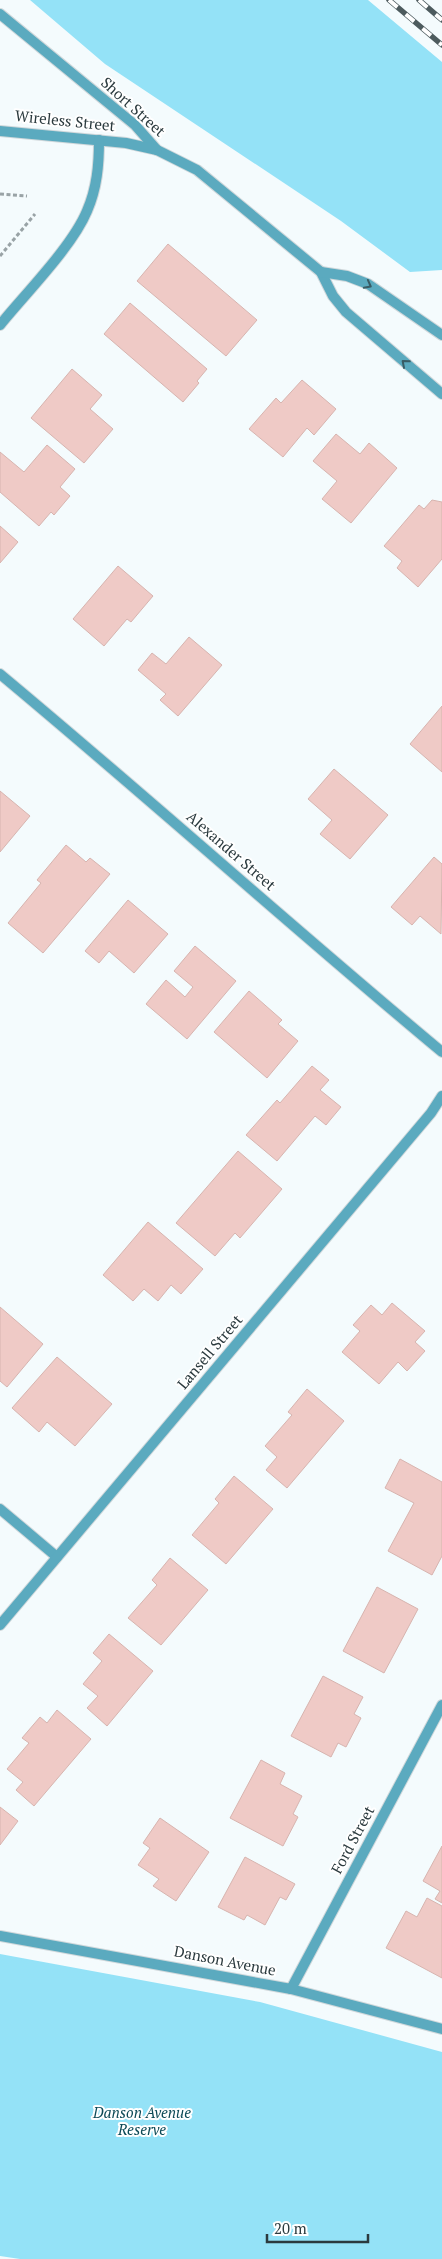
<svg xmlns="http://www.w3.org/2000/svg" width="442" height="2259" font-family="'PT Serif',serif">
<rect width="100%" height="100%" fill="#f4fbfd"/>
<g fill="#94e2f7">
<polygon points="30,0 368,0 442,62 442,270 410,272 341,221 105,64"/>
<polygon points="0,1954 260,2002 442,2052 442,2259 20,2259 0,2256"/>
</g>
<g fill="#efcac6" stroke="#d7b4af">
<polygon points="168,244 257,320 226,356 137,281"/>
<polygon points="130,303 207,369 197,381 199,383 183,402 104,334"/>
<polygon points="72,369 102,395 90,409 113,429 84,463 31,418"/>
<polygon points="302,380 336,409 314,435 307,428 283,457 249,429 276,398 281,403"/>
<polygon points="336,434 360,454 369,443 397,468 351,523 322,499 337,481 313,461"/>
<polygon points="47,445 75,469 60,487 70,496 54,515 51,512 39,526 0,492 0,452 24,472"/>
<polygon points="432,500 442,502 442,559 418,587 397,568 402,561 384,546 419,505 424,509"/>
<polygon points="0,526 18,542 0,563"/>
<polygon points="118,566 153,596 131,622 127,619 104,646 73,619"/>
<polygon points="189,637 222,665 178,716 160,700 166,694 138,670 152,653 166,664"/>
<polygon points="442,706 442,772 410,744"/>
<polygon points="334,769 388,815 350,859 320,834 332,820 308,799"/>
<polygon points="0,791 30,816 0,852"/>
<polygon points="66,845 86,862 90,858 110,874 43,953 8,923 41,883 37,880"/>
<polygon points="434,857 442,864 441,934 420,916 412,925 391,907"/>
<polygon points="128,900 168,934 134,973 109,951 99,963 85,951"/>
<polygon points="195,946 236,981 187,1039 146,1004 166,980 185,997 193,987 174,971"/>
<polygon points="249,991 282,1020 278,1024 298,1041 267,1078 214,1032"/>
<polygon points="312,1066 329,1080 320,1090 341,1107 326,1125 315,1116 277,1161 246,1135 277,1100 280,1103"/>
<polygon points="238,1151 282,1189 240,1238 235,1233 215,1256 176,1223"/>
<polygon points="148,1222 203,1269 181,1294 171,1285 158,1301 144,1289 133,1301 103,1275"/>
<polygon points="392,1303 425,1331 415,1342 425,1351 407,1371 398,1362 379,1384 342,1352 360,1331 353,1325 371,1305 382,1315"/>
<polygon points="0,1307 43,1344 7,1387 0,1381"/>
<polygon points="57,1357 112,1404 75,1446 47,1422 39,1432 12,1408"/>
<polygon points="307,1389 344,1421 287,1488 266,1470 277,1457 265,1446 292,1415 288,1412"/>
<polygon points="400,1459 442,1482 442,1556 432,1575 388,1551 414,1503 385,1488"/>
<polygon points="234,1476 273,1509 226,1564 192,1535 219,1503 215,1499"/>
<polygon points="170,1558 208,1590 161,1645 128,1618 157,1585 152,1580"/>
<polygon points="377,1587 418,1609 384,1673 343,1651"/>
<polygon points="109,1634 153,1671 107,1726 87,1708 98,1696 83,1684 102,1661 93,1653"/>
<polygon points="323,1676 363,1697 354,1714 361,1718 346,1747 338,1743 331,1757 291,1736"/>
<polygon points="57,1710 91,1739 34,1806 16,1790 23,1782 7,1769 29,1743 22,1738 40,1717 47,1723"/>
<polygon points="261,1760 285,1773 280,1784 302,1796 293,1814 298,1817 283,1846 230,1818"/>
<polygon points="0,1807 18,1821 0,1845"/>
<polygon points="160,1818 209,1852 176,1901 153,1886 159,1879 138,1865 150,1848 143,1843"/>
<polygon points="442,1846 442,1903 435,1899 440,1891 423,1881"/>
<polygon points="245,1857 295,1884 286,1900 280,1897 265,1925 247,1915 244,1920 218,1907"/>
<polygon points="427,1898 442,1906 442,1978 386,1948 406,1911 417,1917"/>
</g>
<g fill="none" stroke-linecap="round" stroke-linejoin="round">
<defs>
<g id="street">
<polyline points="0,14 135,125 157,150 197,170 321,272 333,296 346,312 442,394"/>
<polyline points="0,131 126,143 157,150"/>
<polyline points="321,272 347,276 368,284 442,335"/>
<path d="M0,325C25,294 72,247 87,211C97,188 99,165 99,140"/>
<path d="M0,674C149,798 293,928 442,1052"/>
<polyline points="0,1509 57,1557"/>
<polyline points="0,1625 431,1113 442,1096"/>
<polyline points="0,1936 291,1989 442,2029"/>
<polyline points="291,1989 442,1705"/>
</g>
</defs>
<use href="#street" stroke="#d0d8db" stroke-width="12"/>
<g stroke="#99a3a6" stroke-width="3" stroke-dasharray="4 2.5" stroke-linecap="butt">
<polyline points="0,194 27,196"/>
<polyline points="0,256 35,214"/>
</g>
<use href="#street" stroke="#5baabf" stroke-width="10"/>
<defs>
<g id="rail">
<polyline points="389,0 442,45"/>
<polyline points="419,0 442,20"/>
</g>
</defs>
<use href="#rail" stroke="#4d5b5e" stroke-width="5.5"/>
<use href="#rail" stroke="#fff" stroke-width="4" stroke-dasharray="11" stroke-linecap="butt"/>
</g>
<defs><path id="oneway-chevron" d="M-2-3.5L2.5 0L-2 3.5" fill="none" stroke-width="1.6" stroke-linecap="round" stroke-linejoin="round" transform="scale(1.25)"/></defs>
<g stroke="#395c65">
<use href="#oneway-chevron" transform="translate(368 285) rotate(28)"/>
<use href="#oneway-chevron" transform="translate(405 363) rotate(-139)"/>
</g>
<g text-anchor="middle" stroke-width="4" stroke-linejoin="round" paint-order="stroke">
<g font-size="15" fill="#2b3a3e" stroke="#fff">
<text transform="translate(133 107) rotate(42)" y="5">Short Street</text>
<text transform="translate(65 121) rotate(6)" y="5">Wireless Street</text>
<text transform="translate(231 851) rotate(41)" y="5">Alexander Street</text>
<text transform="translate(210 1352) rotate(-50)" y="5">Lansell Street</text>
<text transform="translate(353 1840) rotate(-62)" y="5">Ford Street</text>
<text transform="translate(225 1961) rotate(11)" y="5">Danson Avenue</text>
</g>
<g font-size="15" font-style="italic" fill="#0c4a57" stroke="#fff">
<text x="142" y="2118">Danson Avenue<tspan x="142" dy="17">Reserve</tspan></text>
</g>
</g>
<path d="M267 2234v8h101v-8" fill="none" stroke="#2b3a3e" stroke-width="2.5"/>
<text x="274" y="2234" font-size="15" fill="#2b3a3e" stroke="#ffffff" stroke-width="4" paint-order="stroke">20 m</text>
</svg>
